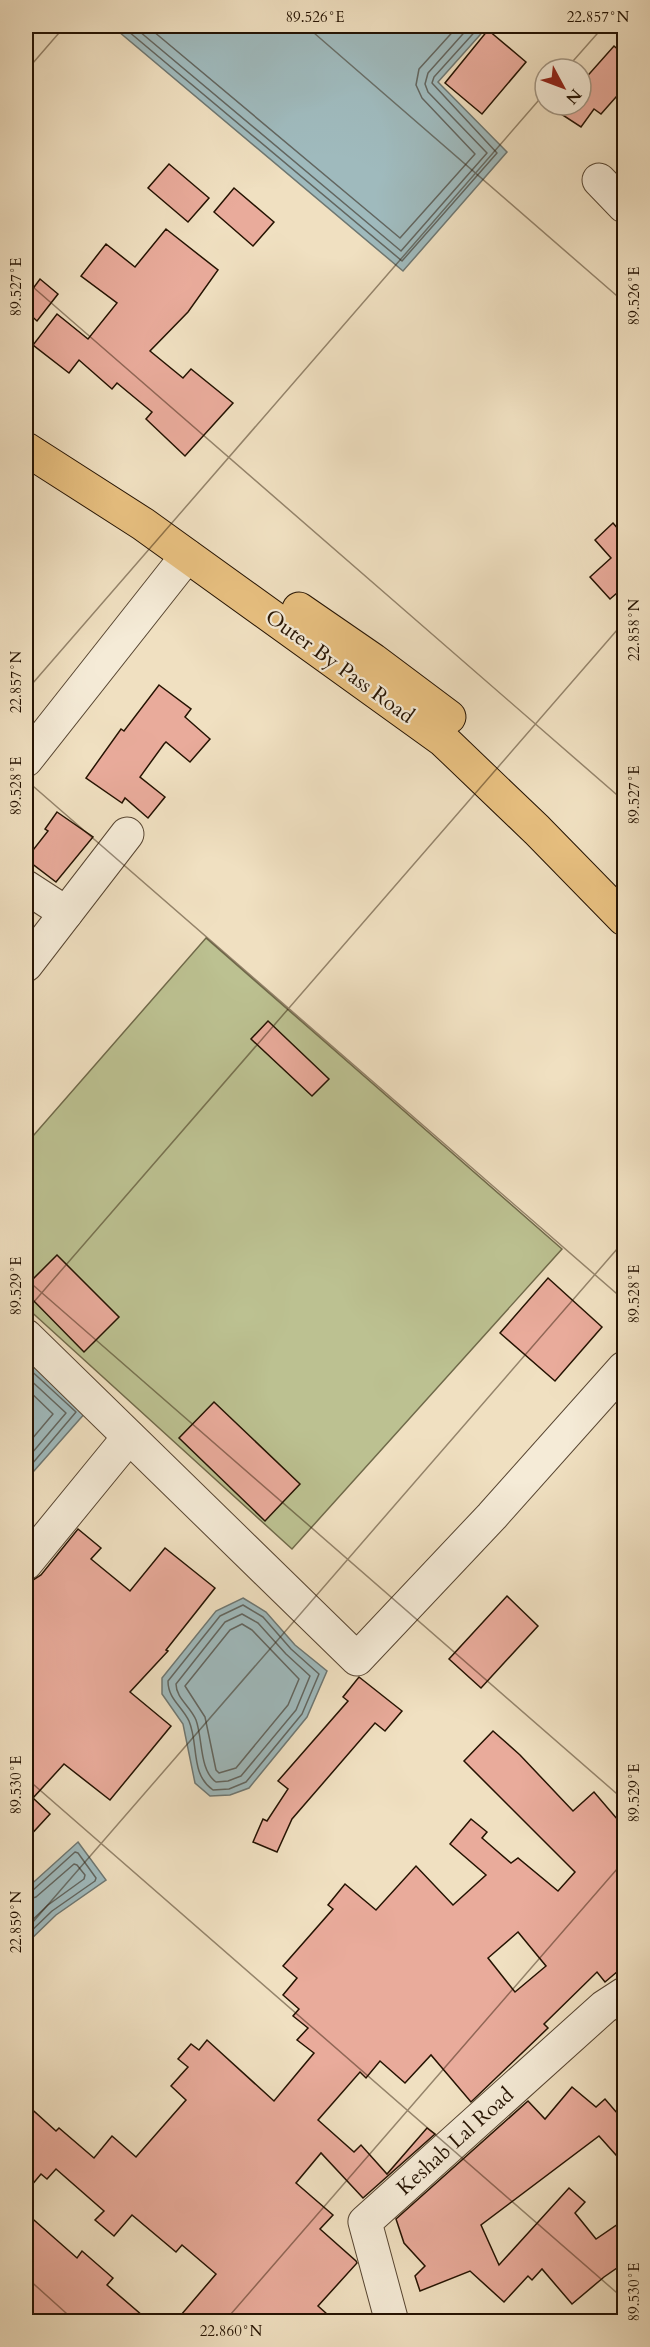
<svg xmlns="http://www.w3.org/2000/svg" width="650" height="2347" font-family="Cardo,serif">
<rect width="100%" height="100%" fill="#f0e0c1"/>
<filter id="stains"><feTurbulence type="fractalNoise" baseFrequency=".00333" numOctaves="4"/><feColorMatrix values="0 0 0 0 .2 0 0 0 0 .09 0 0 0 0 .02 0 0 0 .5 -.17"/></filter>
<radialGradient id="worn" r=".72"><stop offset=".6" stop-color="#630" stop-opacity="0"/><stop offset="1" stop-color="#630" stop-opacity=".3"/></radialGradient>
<polygon fill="#bcc191" stroke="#706a4a" stroke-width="1.5" points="206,938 562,1249 292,1549 26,1307 26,1144"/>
<g fill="#9fbabd" stroke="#6e7772" stroke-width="1.5">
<polygon points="112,26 488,26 438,82 507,152 403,271"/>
<polygon points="26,1358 86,1412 26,1480"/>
<polygon points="243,1598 266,1612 295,1645 327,1671 307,1717 249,1788 230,1795 210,1796 195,1783 183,1724 162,1694 162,1678 216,1611"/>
<polygon points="78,1842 106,1880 56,1915 26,1944 26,1889"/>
</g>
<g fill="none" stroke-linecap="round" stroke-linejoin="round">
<g stroke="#626660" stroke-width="1.5">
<polyline points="122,26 402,261 497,153 432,83 434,77 480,26"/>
<polyline points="133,26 401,251 487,153 428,92 425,84 428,73 470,26"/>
<polyline points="147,26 400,238 475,154 422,98 416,85 419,69 458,26"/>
<polyline points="26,1366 76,1412 26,1471"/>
<polyline points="26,1376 66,1413 26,1460"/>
<polyline points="26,1388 53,1414 26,1446"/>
<path d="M243,1605L263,1617L291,1649L319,1674L302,1714L246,1782L229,1789L213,1790C190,1774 199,1745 189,1721C182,1706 168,1699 168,1681L220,1616Z"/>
<path d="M242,1614L258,1623L286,1654L310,1676L296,1710L241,1776L228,1781L216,1782C199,1770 203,1739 196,1720C191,1707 176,1698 176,1684L225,1622Z"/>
<polygon points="242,1624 252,1630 299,1679 288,1705 236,1768 219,1773 216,1770 205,1717 185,1686 230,1630"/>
<polyline points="26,1893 32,1891 75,1852 78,1853 96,1878 95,1881 52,1911 26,1936"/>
<polyline points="26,1900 36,1897 74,1864 77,1865 85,1875 84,1879 48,1905 26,1926"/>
</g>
</g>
<g fill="#e9ab9b" stroke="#251302" stroke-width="1.5" fill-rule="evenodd">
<polygon points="488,30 526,62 482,114 445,83"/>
<polygon points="614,46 624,55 624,88 601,114 594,109 581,127 558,112 563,105 581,105 581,79 583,81"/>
<polygon points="169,164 209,198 188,222 148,188"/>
<polygon points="234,188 274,222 253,246 214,212"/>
<polygon points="166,229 218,270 188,312 150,351 183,378 191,369 233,403 185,456 146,419 152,412 117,383 112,389 79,360 69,373 33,345 57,314 88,339 117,303 81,276 106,244 135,267"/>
<polygon points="40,279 58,294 37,321 26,311 26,298"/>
<polygon points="613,523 624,536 624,587 610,599 590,577 611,558 595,540"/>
<polygon points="159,685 191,709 185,717 210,739 190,762 166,742 164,744 140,777 165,797 148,818 125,798 122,803 86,778 121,729 124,731"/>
<polygon points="57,812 93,837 56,882 26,859 48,831 45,829"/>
<polygon points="268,1021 329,1079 312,1096 251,1039"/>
<polygon points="57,1255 119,1317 84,1352 26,1293 26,1286"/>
<polygon points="548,1278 602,1327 555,1381 500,1333"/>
<polygon points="214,1402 300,1484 265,1521 179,1438"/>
<polygon points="78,1529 101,1548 91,1559 130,1591 165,1548 215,1588 166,1650 168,1651 130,1692 171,1726 110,1800 64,1764 33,1798 50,1814 26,1840 26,1581 33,1580 41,1575"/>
<polygon points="507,1596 538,1626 481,1688 449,1659"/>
<polygon points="359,1677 402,1711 385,1731 375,1723 292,1819 277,1852 253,1842 263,1819 267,1821 288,1789 278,1781 348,1701 343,1697"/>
<path d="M493,1731L520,1755L573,1811L594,1792L624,1827V1966L605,1982L597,1972L544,2024L548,2028L471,2102L431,2055L405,2083L380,2061L366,2078L360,2072L318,2120L354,2152L361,2145L387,2174L427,2128L435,2134L363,2198L321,2153L296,2183L333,2215L320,2229L356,2261L357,2263L318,2306L336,2322H175L216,2274L182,2245L176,2252L132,2215L114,2236L95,2220L104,2211L56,2169L47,2179L41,2174L26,2192V2104L56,2131L59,2128L94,2158L112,2136L136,2157L186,2100L171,2086L188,2067L178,2059L191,2044L199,2050L207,2040L274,2101L314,2053L297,2040L308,2028L293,2016L299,2009L283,1995L297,1978L283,1966L333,1909L328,1905L345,1884L376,1910L416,1866L453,1905L486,1875L450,1844L471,1819L487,1832L482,1838L511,1863L518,1858L558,1891L575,1872L464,1761ZM518,1932L546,1966L515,1992L488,1958Z"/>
<polygon points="572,2087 596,2107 605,2099 624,2121 624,2164 599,2136 481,2225 499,2265 569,2188 585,2202 575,2213 596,2239 624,2220 624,2263 604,2277 572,2304 542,2269 532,2280 528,2276 504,2302 470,2271 420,2291 415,2276 425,2266 404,2243 396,2219 528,2101 545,2119"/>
<polygon points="26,2213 77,2258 82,2251 113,2278 107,2285 150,2322 32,2322 26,2316"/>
</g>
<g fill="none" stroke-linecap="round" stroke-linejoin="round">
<defs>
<g id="minor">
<polyline points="599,180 624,206"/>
<polyline points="26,760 187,556"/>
<polyline points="26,887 66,913"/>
<polyline points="26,965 127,834"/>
<polyline points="26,1336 357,1659 492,1516 624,1368"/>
<polyline points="26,1563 129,1437"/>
<polyline points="392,2322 365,2222 604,2007 624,1994"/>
</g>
<g id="major">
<polyline points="26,449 143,524 443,740 537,830 624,919"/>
<polyline points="299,609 373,660 449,717"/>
</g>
</defs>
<use href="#minor" stroke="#584632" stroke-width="35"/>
<use href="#major" stroke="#251302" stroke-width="35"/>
<use href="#minor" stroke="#f5ebd7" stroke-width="33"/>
<use href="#major" stroke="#e8c080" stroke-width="33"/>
</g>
<path fill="none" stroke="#251302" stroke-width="1.5" stroke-opacity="0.45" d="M306,26L624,302M566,69L604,26M26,71L65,26M26,281L624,801M26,691L545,93M26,780L624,1300M26,1279L624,1800M26,1311L624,622M26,1778L624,2299M26,1930L624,1241M26,2277L76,2322M224,2322L624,1861"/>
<g text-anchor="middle" stroke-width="4.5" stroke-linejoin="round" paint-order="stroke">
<g font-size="21" fill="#251302" stroke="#f5ebd7">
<text transform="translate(340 666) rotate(36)" y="7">Outer By Pass Road</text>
<text transform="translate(455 2141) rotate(-42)" y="7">Keshab Lal Road</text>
</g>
</g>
<rect width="650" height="2347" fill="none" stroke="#f0e0c1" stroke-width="66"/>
<g transform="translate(563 87) rotate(131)"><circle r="28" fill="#f5ebd7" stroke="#a29582" stroke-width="1.5"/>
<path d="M0-4.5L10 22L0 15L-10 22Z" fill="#8f2418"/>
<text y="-9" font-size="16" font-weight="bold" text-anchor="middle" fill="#251302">N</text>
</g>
<rect x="33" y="33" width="584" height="2281" fill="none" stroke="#251302" stroke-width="2"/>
<g font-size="15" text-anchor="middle" fill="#251302">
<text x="315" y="22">89.526°E</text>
<text x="598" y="22">22.857°N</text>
<text transform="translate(16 287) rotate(-90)" y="5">89.527°E</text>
<text transform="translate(634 296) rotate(-90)" y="5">89.526°E</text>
<text transform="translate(634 630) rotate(-90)" y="5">22.858°N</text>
<text transform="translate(16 682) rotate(-90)" y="5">22.857°N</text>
<text transform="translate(16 786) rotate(-90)" y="5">89.528°E</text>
<text transform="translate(634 795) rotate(-90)" y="5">89.527°E</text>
<text transform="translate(16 1286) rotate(-90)" y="5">89.529°E</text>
<text transform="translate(634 1294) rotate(-90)" y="5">89.528°E</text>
<text transform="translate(16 1785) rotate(-90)" y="5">89.530°E</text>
<text transform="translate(634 1793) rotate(-90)" y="5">89.529°E</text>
<text transform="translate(16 1922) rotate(-90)" y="5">22.859°N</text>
<text transform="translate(634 2292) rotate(-90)" y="5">89.530°E</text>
<text x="231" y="2336">22.860°N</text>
</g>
<rect width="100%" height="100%" filter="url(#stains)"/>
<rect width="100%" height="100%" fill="url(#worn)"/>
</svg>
